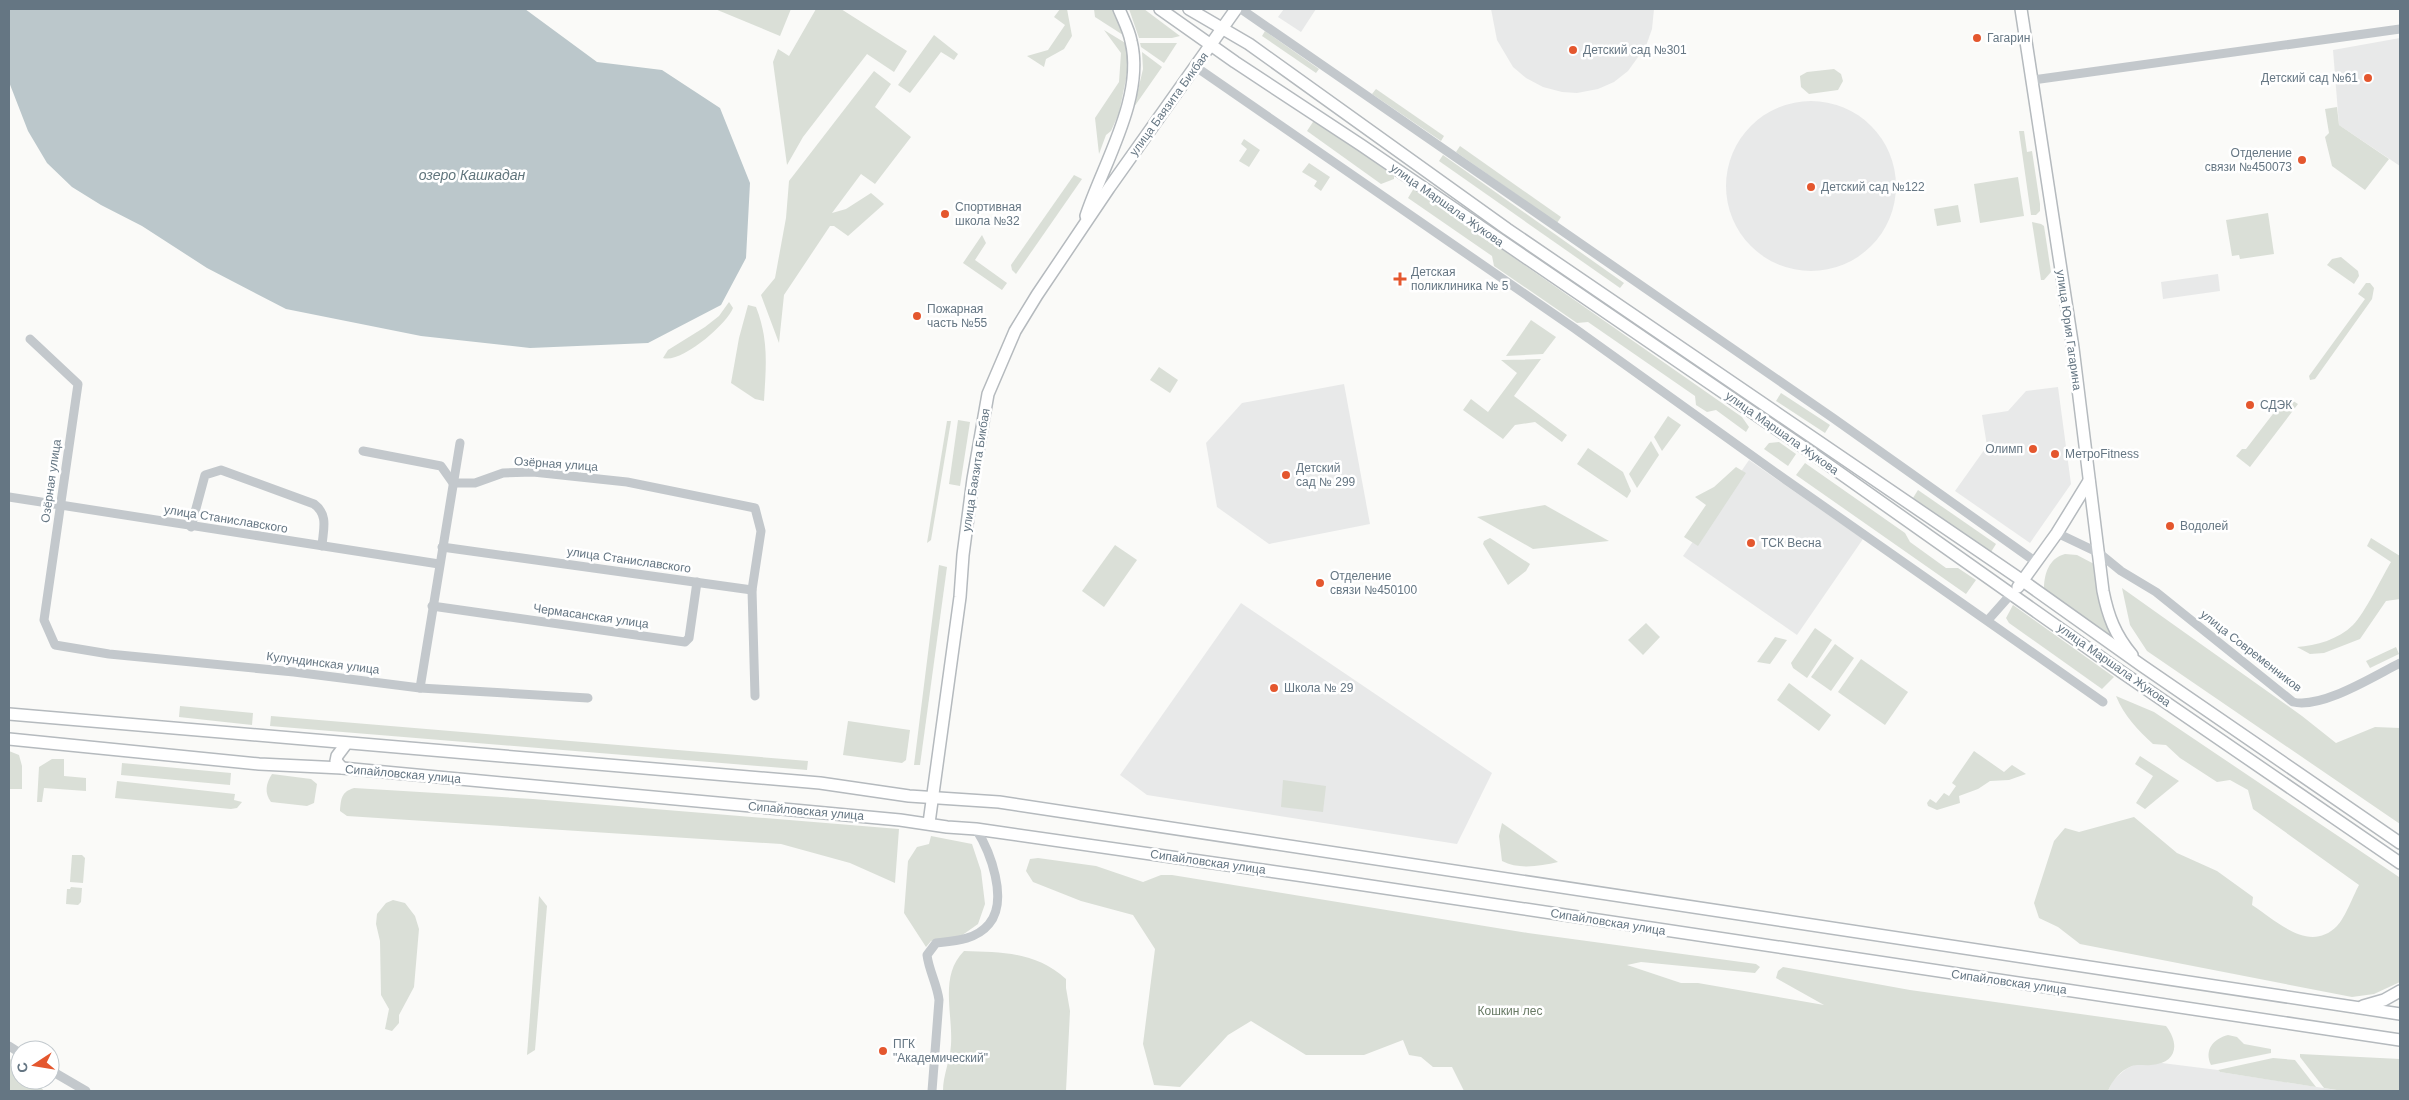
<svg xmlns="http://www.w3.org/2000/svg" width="2409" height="1100" font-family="Helvetica,sans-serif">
<rect width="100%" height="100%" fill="#fafaf8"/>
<g fill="#e8e9e9">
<polygon points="1284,9 1316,9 1301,32 1278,17"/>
<polygon points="1491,9 1654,9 1652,29 1646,46 1628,71 1614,82 1598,89 1577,93 1562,92 1543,87 1526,78 1513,67 1497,40"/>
<polygon points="2400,38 2400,166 2339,125 2333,50"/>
<circle cx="1811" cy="186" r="85"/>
<polygon points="2218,274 2220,291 2163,299 2161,282"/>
<polygon points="1344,384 1370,524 1269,544 1217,507 1206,443 1242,403"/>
<polygon points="2058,387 2071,484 2030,543 1955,491 1987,446 1982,415 2008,411 2026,391"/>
<polygon points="1749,460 1863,539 1797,635 1683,556"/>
<polygon points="1241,603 1492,773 1457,844 1147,795 1120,775"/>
<polygon points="2162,1063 2218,1070 2220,1072 2343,1091 2108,1091 2113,1080 2126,1069 2134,1065"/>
</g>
<g fill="#dadfd7">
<polygon points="715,9 791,9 780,36"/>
<polygon points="816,9 841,9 907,51 894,72 867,54 803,137 787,165 773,62 778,49 789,56"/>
<polygon points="1060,9 1067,9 1072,36 1064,49 1046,59 1044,67 1027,56 1048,50 1065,25 1054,17"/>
<polygon points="1094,9 1113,9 1123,35 1095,17"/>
<polygon points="1129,9 1144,9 1180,36 1172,38 1139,38"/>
<polygon points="1104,30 1127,44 1129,64 1119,113 1111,131 1106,135 1099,154 1095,118 1119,82 1121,53"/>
<polygon points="1265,31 1319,69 1316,73 1262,36"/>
<polygon points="934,35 958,54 954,60 941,52 910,93 898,85"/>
<polygon points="1140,43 1177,43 1164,63 1141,47"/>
<polygon points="1142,52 1162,67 1134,107 1143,69"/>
<polygon points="1834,69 1841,74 1843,81 1838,90 1809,94 1801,87 1800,76 1807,72"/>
<polygon points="874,71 891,84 875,107 911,137 875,184 861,174 832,213 846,209 871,193 884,204 848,236 834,226 830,226 784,295 779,343 761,295 775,278 786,218 789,181"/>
<polygon points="1376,89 1444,136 1441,141 1372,94"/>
<polygon points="2337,107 2339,125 2389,159 2365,190 2332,166 2325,137 2329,133 2325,109"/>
<polygon points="1315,119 1394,176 1394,179 1381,184 1307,131"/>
<polygon points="2019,131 2024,131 2027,152 2032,151 2040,204 2040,211 2036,215 2031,215"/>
<polygon points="1244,139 1260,150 1249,167 1239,161 1247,149 1241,144"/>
<polygon points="1460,146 1561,217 1557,223 1456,152"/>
<polygon points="1443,155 1624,283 1620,288 1439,161"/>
<polygon points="1309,163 1330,177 1321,191 1314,186 1317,181 1302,172"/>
<polygon points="1074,175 1082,179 1016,274 1012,270 1011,265"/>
<polygon points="2018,177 2024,216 1980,223 1974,184"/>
<polygon points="1414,188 1742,417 1749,427 1746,432 1716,410 1707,412 1696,405 1695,396 1588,322 1577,323 1494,266 1492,256 1408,198"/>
<polygon points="1958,205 1961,222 1937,226 1934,209"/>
<polygon points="2268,213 2274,254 2240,259 2239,255 2232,256 2226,220"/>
<polygon points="2032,222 2041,224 2044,226 2051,272 2044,280 2041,280"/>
<polygon points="982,235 986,243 975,260 1007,283 1002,290 963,263"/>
<polygon points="2341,257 2358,271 2359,276 2354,284 2327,265 2332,259"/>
<polygon points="2366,283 2370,283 2374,288 2372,299 2315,379 2310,380 2309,376 2365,299 2358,294"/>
<path d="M729,302L733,308C727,324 681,364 663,358L668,350L705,327L719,316Z"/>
<path d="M748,305L756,307C769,340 766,366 764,401L755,399L731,383L739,338Z"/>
<polygon points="1531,320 1556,337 1543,354 1506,356"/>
<polygon points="1541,359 1514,396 1567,435 1562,442 1535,422 1515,425 1503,439 1463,410 1471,399 1488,412 1517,373 1501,360"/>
<polygon points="1159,367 1178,380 1170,393 1150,380"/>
<polygon points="1781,393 1830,425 1825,433 1776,401"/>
<polygon points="2290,399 2298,404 2250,467 2236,456 2242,449 2246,449 2279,406"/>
<polygon points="1668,416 1681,425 1662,451 1654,437"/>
<polygon points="958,420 970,422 960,486 949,484"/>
<polygon points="947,421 951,421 931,540 927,543"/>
<polygon points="1651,441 1659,455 1637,488 1629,474"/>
<polygon points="1779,442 1796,454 1788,466 1764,449 1769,443"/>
<polygon points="1588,448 1623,472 1631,491 1627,498 1577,464"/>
<polygon points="1805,463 1905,533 1910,542 1946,568 1958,568 1976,580 1966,594 1796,475"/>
<polygon points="1736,467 1746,473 1698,546 1684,537 1706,505 1695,497 1714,487"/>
<polygon points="1918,490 1996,544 1991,552 1913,498"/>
<polygon points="1545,505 1609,541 1533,549 1477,517"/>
<polygon points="1490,538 1530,564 1526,571 1508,585 1483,544 1484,541"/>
<path d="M2371,538L2400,556V599L2386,601L2360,639L2324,653L2310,654L2297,647C2316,646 2339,639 2353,625C2365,613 2382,577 2391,562L2367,546Z"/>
<polygon points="1115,545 1137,560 1104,607 1082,591"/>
<path d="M2065,554L2077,555L2096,565L2103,608L2114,641L2044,589C2044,574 2049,558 2065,554Z"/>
<polygon points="939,565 947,567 920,765 914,765"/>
<polygon points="2122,588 2302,716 2336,743 2375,727 2400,728 2400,824 2147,651 2130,625"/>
<polygon points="2013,605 2114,677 2102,689 2009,623 2006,618"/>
<polygon points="1646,623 1660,637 1643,655 1628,640"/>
<polygon points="1815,628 1832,640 1807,678 1793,668 1791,663"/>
<polygon points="1775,637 1787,640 1770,664 1757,662"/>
<polygon points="1835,644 1854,658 1831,691 1811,677"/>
<polygon points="2396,647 2399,654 2370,668 2366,661"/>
<polygon points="1861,659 1908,692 1885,725 1838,692"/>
<polygon points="1789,683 1831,715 1819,731 1777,700"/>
<path d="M2116,696L2154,712L2399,877L2400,982L2374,994L2352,997L2080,944L2058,927L2039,918L2034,903L2054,841L2065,828L2079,832L2134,817L2177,853L2217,871L2253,897L2252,905C2277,921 2309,954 2337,926C2345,918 2353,896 2359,885L2253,809L2248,790L2230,780L2217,782L2180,758L2166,745L2153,744C2138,730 2124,716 2116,696Z"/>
<polygon points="180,706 253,713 252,725 179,717"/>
<polygon points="271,716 808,761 807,770 270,726"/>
<polygon points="848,721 910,730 906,760 902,763 843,755"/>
<polygon points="9,751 19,755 22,766 22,789 9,789"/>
<polygon points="1974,751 2004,772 2012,765 2026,774 2009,780 1990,781 1978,789 1959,796 1960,803 1937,810 1928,806 1927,803 1930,799 1936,803 1944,793 1949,796 1956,786 1952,783"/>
<polygon points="2140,756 2179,781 2145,809 2136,803 2153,776 2135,764"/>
<polygon points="52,759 64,759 64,776 86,778 86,791 44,788 42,802 37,802 39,767"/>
<polygon points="122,763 231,773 230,785 121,775"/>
<path d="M272,774L311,779L317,784L314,803L307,806L271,802C264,793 266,783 272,774Z"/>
<polygon points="1283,780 1326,786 1323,812 1281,807"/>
<polygon points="117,781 235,794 234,800 242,802 237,808 231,809 115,798"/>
<path d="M354,788L533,799L899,829L895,883L850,863L781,844L347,816L340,811C341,799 341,792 354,788Z"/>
<path d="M1502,823L1558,862C1540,866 1519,870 1502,861L1499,836Z"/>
<polygon points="931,836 972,844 981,871 985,904 978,924 961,936 931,941 926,947 904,913 908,861 917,847 929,844"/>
<polygon points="72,855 82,855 85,858 83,883 70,882"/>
<path d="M1038,858L1096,866L1143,882L1161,875H1172L1528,933L1756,964L1760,967L1755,973L1641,962L1627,965L1681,983H1698L1824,1005L1776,978L1778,971L1783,967L1910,990L2166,1026C2180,1044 2177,1063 2151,1065C2145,1066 2138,1064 2132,1066C2120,1071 2113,1079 2108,1091H1464L1452,1067H1433L1421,1057L1409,1055L1403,1040L1364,1055H1306L1251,1021L1228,1035L1180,1087L1154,1085L1143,1044L1155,949L1133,915L1081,901L1033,882L1026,871L1030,859Z"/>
<polygon points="71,887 82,888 81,902 78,905 66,904 67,889 70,889"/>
<polygon points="539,896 547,906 535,1050 527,1055"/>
<polygon points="393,900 405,903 415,916 419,929 414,987 399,1015 399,1023 392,1031 385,1029 389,1009 381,995 380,941 376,924 377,914 386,903"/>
<path d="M964,951C1002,952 1036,952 1066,979V988L1070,1011L1066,1091H943C943,1075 950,1061 951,1045C953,1013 939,976 964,951Z"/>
<path d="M2228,1035L2237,1037L2244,1044L2271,1049V1053L2211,1065C2204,1050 2213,1039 2228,1035Z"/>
<polygon points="2300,1054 2400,1059 2400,1091 2343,1091 2324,1088 2300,1057"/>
<polygon points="9,1058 20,1068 20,1080 35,1080 44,1091 9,1091"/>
<polygon points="2273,1058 2295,1060 2316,1087 2220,1072 2218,1070"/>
</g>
<polygon fill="#bbc7cb" points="9,9 525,9 597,62 662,70 720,108 750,183 746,258 721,305 648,343 530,348 421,336 286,309 207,268 142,226 101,205 72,187 47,163 28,131 9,82"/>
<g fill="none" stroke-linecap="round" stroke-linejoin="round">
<defs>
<g id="major">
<polyline points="1160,9 1235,62 1361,145 1806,449 2123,673 2400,863"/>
<polyline points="1189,9 1249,44 1507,229 2023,581 2141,665 2400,843"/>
<path d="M2021,9L2073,348L2103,591C2108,616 2115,635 2132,655"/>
<path d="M1086,216C1103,164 1145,97 1131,41C1129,30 1123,19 1119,9"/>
<polyline points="2018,587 2057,533 2089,481"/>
<polyline points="9,714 820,783 909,796 999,802 2400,1014"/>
<polyline points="9,739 259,764 342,768 900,820 947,827 976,829 1304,876 2400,1040"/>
<polyline points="342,768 336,761 337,756 346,744"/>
<polyline points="929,823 960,597 963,555 973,479 988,394 1015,331 1037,295 1109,188 1236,9"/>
<polyline points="2363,1006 2384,1000 2400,991"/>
</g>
</defs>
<use href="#major" stroke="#b5babe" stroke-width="14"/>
<g stroke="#c3c8cc" stroke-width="9">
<polyline points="1241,9 1833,418 2036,562"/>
<polyline points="1196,67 1574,328 1786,480 2103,702"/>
<polyline points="2033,80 2400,29"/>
<polyline points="30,339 78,384 44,620 55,645 109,654 294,672 420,688 588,698"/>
<polyline points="363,451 441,466 453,483 475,483 503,473 533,472 627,482 755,508 761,531 752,590 755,696"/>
<polyline points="9,497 439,564"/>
<path d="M191,527L205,475L221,470L314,504C329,515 323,530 322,546"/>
<path d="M2057,533L2099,553L2121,571L2156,592L2293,702C2322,709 2374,676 2400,663"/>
<polyline points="442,547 752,590"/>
<polyline points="432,606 685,642 689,638 697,582"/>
<polyline points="1988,620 2012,593"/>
<polyline points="420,688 460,443"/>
<polyline points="9,1046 20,1053"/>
<polyline points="50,1070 86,1091"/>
<path d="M932,1091L939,1000C937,984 929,971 927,955L936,943C954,941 976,940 989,924C1009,900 990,851 976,829"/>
</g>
<use href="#major" stroke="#fff" stroke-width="11"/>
</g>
<g fill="#e4572e" stroke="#fff" stroke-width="2">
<circle cx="1977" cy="38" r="5"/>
<circle cx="1573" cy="50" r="5"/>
<circle cx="2368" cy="78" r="5"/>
<circle cx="2302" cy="160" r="5"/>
<circle cx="1811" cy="187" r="5"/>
<circle cx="945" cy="214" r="5"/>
<path d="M1397.5 271.5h5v5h5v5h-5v5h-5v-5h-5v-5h5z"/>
<circle cx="917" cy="316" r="5"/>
<circle cx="2250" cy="405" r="5"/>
<circle cx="2033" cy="449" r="5"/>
<circle cx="2055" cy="454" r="5"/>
<circle cx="1286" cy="475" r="5"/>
<circle cx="2170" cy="526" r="5"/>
<circle cx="1751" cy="543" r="5"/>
<circle cx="1320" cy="583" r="5"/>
<circle cx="1274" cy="688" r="5"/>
<circle cx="883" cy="1051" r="5"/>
</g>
<g text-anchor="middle" stroke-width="5" stroke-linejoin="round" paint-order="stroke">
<g font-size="12" fill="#657683" stroke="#fff" text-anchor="start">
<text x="1987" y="42">Гагарин</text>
<text x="1583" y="54">Детский сад №301</text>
<text x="2358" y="82" text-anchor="end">Детский сад №61</text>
<text x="2292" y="157" text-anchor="end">Отделение<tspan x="2292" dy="14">связи №450073</tspan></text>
<text x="1821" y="191">Детский сад №122</text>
<text x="955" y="211">Спортивная<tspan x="955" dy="14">школа №32</tspan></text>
<text x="1411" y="276">Детская<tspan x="1411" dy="14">поликлиника № 5</tspan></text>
<text x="927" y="313">Пожарная<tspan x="927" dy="14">часть №55</tspan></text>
<text x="2260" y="409">СДЭК</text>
<text x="2023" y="453" text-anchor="end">Олимп</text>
<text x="2065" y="458">МетроFitness</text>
<text x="1296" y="472">Детский<tspan x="1296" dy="14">сад № 299</tspan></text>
<text x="2180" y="530">Водолей</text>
<text x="1761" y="547">ТСК Весна</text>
<text x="1330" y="580">Отделение<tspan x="1330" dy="14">связи №450100</tspan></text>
<text x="1284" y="692">Школа № 29</text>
<text x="893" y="1048">ПГК<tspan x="893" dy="14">"Академический"</tspan></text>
</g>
<g font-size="12" fill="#657683" stroke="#fff">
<text transform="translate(1169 104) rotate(-54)" y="4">улица Баязита Бикбая</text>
<text transform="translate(1447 205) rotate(35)" y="4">улица Маршала Жукова</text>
<text transform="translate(2069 330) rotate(82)" y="4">улица Юрия Гагарина</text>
<text transform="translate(1782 433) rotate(35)" y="4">улица Маршала Жукова</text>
<text transform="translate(556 464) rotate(4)" y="4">Озёрная улица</text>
<text transform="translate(976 470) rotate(-81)" y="4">улица Баязита Бикбая</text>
<text transform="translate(51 481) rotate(-82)" y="4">Озёрная улица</text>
<text transform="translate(226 519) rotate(9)" y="4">улица Станиславского</text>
<text transform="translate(629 560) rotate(8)" y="4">улица Станиславского</text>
<text transform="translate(591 616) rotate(8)" y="4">Чермасанская улица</text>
<text transform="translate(2251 651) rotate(38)" y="4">улица Современников</text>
<text transform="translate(323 663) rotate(7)" y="4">Кулундинская улица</text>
<text transform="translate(2114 665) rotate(35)" y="4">улица Маршала Жукова</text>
<text transform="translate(403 774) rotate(5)" y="4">Сипайловская улица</text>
<text transform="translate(806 811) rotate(5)" y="4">Сипайловская улица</text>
<text transform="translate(1208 862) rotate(8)" y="4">Сипайловская улица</text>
<text transform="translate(1608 922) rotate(9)" y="4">Сипайловская улица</text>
<text transform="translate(2009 982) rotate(8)" y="4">Сипайловская улица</text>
</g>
<g font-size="12" fill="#687a64" stroke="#fff">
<text x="1510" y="1015">Кошкин лес</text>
</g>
<g font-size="14" font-style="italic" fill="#60757c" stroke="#fff">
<text x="472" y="180">озеро Кашкадан</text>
</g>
</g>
<rect width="2409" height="1100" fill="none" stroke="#657683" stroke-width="20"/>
<g transform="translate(35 1065) rotate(258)"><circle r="24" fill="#ffffff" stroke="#c1c8cd"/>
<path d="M0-4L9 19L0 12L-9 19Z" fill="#e4572e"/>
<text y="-8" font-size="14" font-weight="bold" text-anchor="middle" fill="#657683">С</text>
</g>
</svg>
